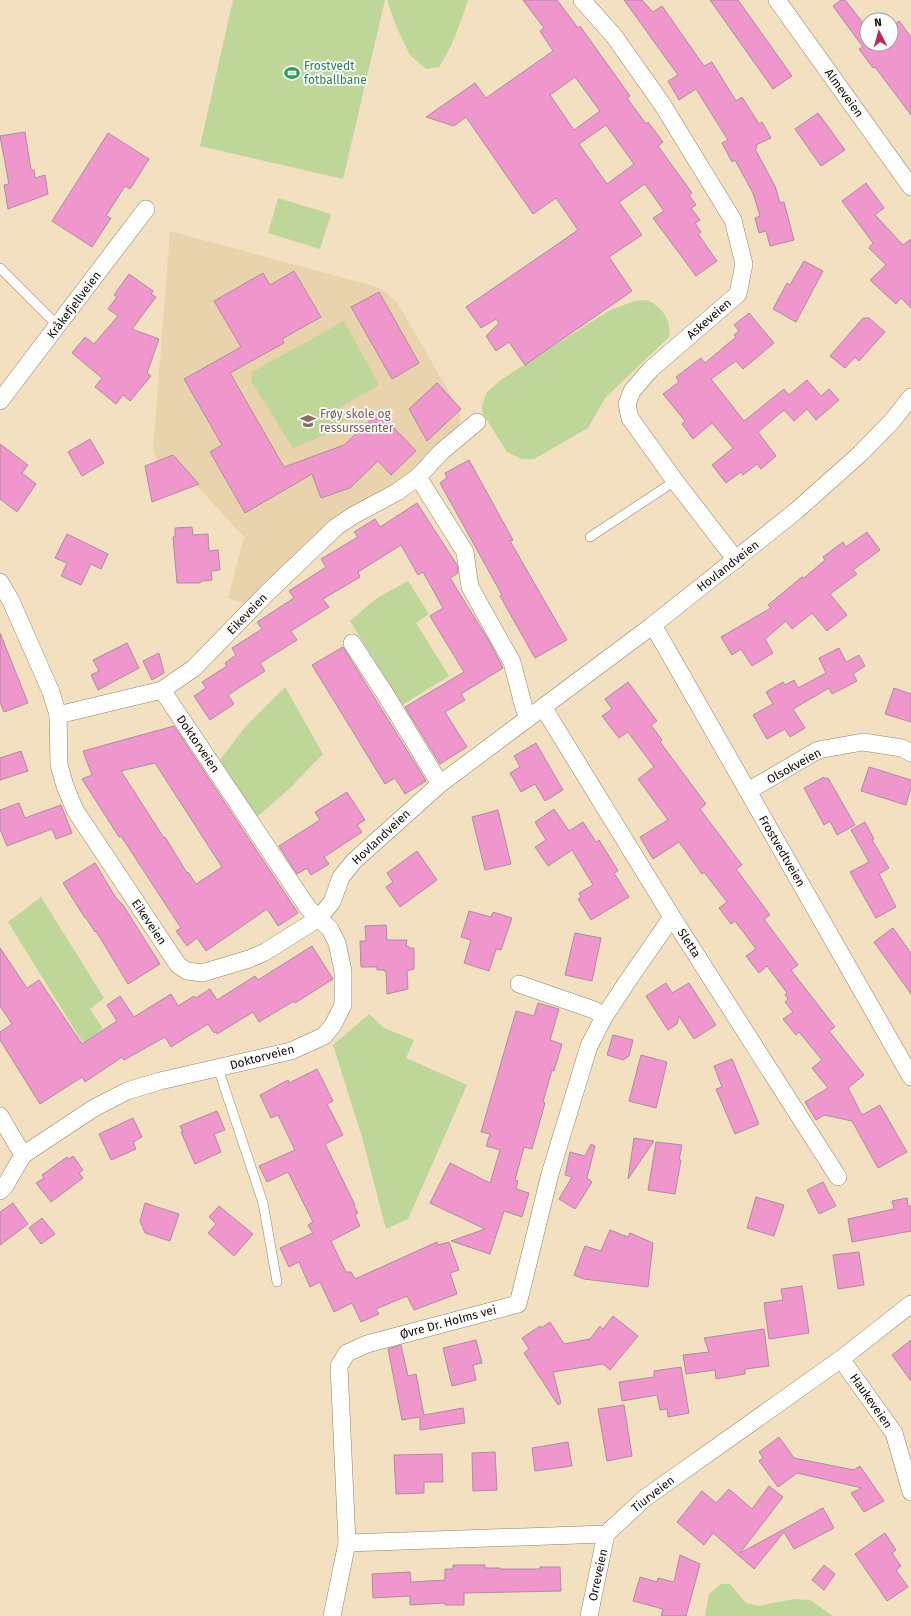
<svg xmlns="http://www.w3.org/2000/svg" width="911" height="1616" font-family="'Fira Sans',sans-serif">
<rect width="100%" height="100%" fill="#f2e0c0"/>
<polygon fill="#e9d3ad" points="170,231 377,287 387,293 397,302 460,411 460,424 404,477 380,492 246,604 228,598 244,537 196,485 158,464 153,449"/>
<g fill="#bed698">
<polygon points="233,0 385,0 343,179 200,146"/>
<path d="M387,0H468C460,23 453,46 439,67L426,69L410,55L396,26Z"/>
<polygon points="278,198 331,214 320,249 268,233"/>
<path d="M647,300C662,307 672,320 669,337L605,398L588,428L534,459H522L507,452L483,414L482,406L487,392L502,379L610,310L635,301Z"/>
<polygon points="344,321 379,385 339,408 344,420 337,430 293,448 251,381 252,372"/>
<polygon points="408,581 429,614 416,623 449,676 402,705 350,621 377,598"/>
<polygon points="285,687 323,754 290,788 257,817 220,760 246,726"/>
<polygon points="41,897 104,998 90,1009 103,1029 83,1043 8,922"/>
<polygon points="369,1014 384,1028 414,1040 406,1058 467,1085 408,1219 386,1229 362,1137 333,1045"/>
<polygon points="721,1584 730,1584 746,1603 758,1606 794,1599 810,1600 833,1616 705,1616 709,1594"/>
</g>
<g fill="#ef97cd" stroke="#ad8da0" fill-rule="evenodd">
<path d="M523,0H557L578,28L580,26L630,96L627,98L646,124L648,122L663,142L658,146L692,193L689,195L696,205L691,208L700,220L695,223L701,232L698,234L717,261L696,276L653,218L664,211L645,184L619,202L642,235L609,257L632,291L525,365L509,342L496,351L486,336L499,323L496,319L481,328L466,307L578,230L556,198L533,214L466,117L454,126L426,117L475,83L486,98L553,51L540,31L544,28ZM575,77L600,111L574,130L550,95ZM606,125L634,164L607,184L579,144Z"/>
<polygon points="624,0 642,0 653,12 662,6 704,66 712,62 736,101 742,97 759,124 762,122 771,138 756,145 757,148 755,149 775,186 780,203 784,202 794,240 770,246 766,231 759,233 755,218 760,216 753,193 735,160 732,162 722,143 728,140 696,89 679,100 668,81 678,75"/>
<polygon points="710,0 738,0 792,76 773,89"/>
<polygon points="841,0 845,0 864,24 867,22 867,44 891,44 891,27 899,21 911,37 911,115 875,67 873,68 859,49 863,47 833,6"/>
<polygon points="818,113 845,150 821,166 795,129"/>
<polygon points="25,132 31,170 34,170 35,178 45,175 48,194 8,209 4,185 9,184 0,136"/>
<polygon points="108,133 149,159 130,189 125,186 106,216 111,218 92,247 52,221"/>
<polygon points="866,183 884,208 875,215 903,245 911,239 911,308 901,298 896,304 870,280 886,265 869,248 873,243 842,201"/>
<polygon points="804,261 823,271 796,322 773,309 787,283 790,285"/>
<polygon points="294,271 321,317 282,339 284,343 230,373 284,467 344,445 379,412 416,451 391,475 378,461 350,488 321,498 312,474 245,513 210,452 222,445 184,379 241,347 214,301 263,273 270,285"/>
<polygon points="129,274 153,291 151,294 156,297 132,329 159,339 147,373 151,376 130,401 123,395 116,404 95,387 102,378 72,353 85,337 94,344 118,316 108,309 117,297 114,295"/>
<polygon points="379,292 419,363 392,379 351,307"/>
<polygon points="749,313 774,343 743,369 736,361 711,379 744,421 784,389 789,395 807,380 821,396 829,389 839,400 816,420 807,409 794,421 784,410 758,432 776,456 761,469 757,464 743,475 741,472 726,483 712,465 733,448 712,423 693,439 682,424 685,421 663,394 679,382 676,377 701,358 705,363 736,337 734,335 739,331 734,325"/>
<polygon points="863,318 869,318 885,332 859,361 855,357 845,368 830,356"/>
<polygon points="437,383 461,409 427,441 409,409"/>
<polygon points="90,439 104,463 82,476 68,452"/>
<polygon points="0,444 28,465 22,473 36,484 17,512 0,499"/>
<polygon points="173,455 199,484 152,502 145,466"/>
<polygon points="469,460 513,540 510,541 567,640 535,658 500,596 502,595 440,483 447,478 445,473"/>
<polygon points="417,503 457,565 458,573 450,578 489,641 503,668 461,694 465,700 445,712 467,747 440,764 405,707 464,672 430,616 443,608 423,572 418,575 401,545 358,572 360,577 323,599 329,607 291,631 297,640 260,663 265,671 228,695 234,704 210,720 194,696 206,688 202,682 227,666 225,663 236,655 232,648 262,629 257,622 294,598 289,591 326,567 321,559 358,537 354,532 375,519 380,527"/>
<polygon points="192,527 193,535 208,534 209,551 218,550 220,570 211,571 212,580 202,581 200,583 177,583 173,537 175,537 175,528"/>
<polygon points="867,532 880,550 853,570 857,574 830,594 847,615 827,631 812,613 792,629 786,621 765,639 773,653 752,666 741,649 732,655 721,637 771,608 768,605 802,577 804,578 825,560 823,557 843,542 846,547"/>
<polygon points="67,534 108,554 101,569 91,564 81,585 61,576 67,563 55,558"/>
<polygon points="0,633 28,703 4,712 0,702"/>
<polygon points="127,643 139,668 98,690 91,675 99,671 93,660"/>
<polygon points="343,647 426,781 405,794 395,778 385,784 312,665"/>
<polygon points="839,648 846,662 859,655 865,666 853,674 857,681 832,694 829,688 793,709 805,728 790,737 785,729 767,739 753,715 773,704 766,692 783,682 785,685 794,680 798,688 826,673 819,658"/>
<polygon points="159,653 164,673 152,680 143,661"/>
<polygon points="628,682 657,721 651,725 662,740 660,742 706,804 700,809 742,865 736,869 770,915 764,919 798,965 791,970 835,1027 829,1031 864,1075 848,1088 862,1115 880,1105 907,1152 878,1168 852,1121 824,1115 816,1120 805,1102 828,1088 812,1068 822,1060 799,1032 796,1035 783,1019 793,1012 785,1002 788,999 785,995 787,993 767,966 759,973 746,956 756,949 735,921 731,924 719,908 727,902 704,872 702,874 679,842 653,859 640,837 668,820 638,779 654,767 628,732 619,738 602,716 612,709 605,699"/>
<polygon points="894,688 911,694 911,722 885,714"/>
<path d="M174,726L298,913L278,926L267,909L206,951L197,938L187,946L176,931L181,928L121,836L119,837L82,779L92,775L83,751ZM155,763L222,867L196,884L188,872L187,873L165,837L164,838L121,771Z"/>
<polygon points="536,743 563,790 545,801 535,784 521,792 510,773 520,767 514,756"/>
<polygon points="21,751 28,771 0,780 0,758"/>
<polygon points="869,767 911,780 911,787 906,805 861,791"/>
<polygon points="824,777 825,779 828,778 855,825 837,835 830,821 824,825 804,788"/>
<polygon points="347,792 365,820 357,825 362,832 324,857 329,864 311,875 307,868 297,874 279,846 320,820 315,812"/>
<polygon points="19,803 25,818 61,805 72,833 56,839 52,829 7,846 0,829 0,810"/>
<polygon points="554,809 569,831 583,822 596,842 599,840 618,871 614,873 629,897 591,920 578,899 581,897 579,893 593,885 572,850 548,866 535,847 546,840 535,822"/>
<polygon points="498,810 511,864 485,870 472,817"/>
<polygon points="865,822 874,839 872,840 889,868 879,874 896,907 876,918 850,872 869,862 851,830"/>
<polygon points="417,851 437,880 400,907 386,887 393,882 387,873"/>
<polygon points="95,863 116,898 123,905 160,964 128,984 96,931 95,932 86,918 85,918 63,883"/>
<polygon points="469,911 491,917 493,912 512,918 501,950 496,949 489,971 464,963 471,940 461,937"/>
<polygon points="386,925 387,940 407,940 406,946 408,946 409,948 414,948 414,969 407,971 408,989 387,994 386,971 384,971 384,970 377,970 377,967 361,967 360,941 366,941 365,926"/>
<polygon points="893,928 911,953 911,994 874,942"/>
<polygon points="575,933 601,938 592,981 565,975"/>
<polygon points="312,946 333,979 295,1003 294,1001 259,1022 253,1012 217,1034 216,1032 214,1033 208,1024 171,1047 165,1037 124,1060 122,1057 85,1082 82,1077 40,1104 0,1040 0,1032 12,1024 0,1006 0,948 27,988 39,980 82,1044 117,1021 107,1005 120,996 134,1017 171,994 178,1006 194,996 196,998 210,989 217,1000 255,976 258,980"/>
<polygon points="666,983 672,993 689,983 716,1025 694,1039 679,1016 677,1024 668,1030 646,996"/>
<polygon points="538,1003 559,1009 550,1040 562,1044 554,1071 552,1070 543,1102 545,1103 532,1149 524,1147 515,1180 518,1181 516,1189 529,1193 522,1217 504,1211 490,1254 451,1241 485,1229 430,1203 450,1163 490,1183 500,1150 486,1146 490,1134 481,1132 516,1011 534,1016"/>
<polygon points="613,1035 633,1040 629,1056 623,1060 607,1055"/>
<polygon points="641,1055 667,1062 656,1108 629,1101"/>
<polygon points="732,1059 759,1124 735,1134 716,1089 722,1087 714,1066"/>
<polygon points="317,1069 333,1101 327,1104 343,1135 325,1144 355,1205 354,1206 358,1213 355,1215 360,1226 331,1241 346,1272 351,1272 355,1279 437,1242 438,1245 449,1242 459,1270 450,1273 457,1294 414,1310 407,1296 376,1309 379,1314 361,1322 352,1303 334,1312 320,1282 310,1287 299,1262 289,1267 280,1248 313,1233 308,1225 313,1222 288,1172 267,1182 259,1166 295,1150 278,1115 271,1118 260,1095 288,1080 289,1083"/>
<polygon points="217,1111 225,1130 214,1134 221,1152 195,1164 181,1132 183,1132 180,1126"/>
<polygon points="133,1118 142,1137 133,1142 136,1149 111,1160 99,1134"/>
<polygon points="634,1138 654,1141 628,1179"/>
<polygon points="656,1142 682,1145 679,1160 681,1160 675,1194 648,1190"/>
<polygon points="591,1144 595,1146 587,1178 592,1182 575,1209 559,1199 572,1177 565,1175 570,1152 585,1156"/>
<polygon points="73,1156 83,1170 79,1173 83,1178 51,1202 36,1183 44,1178 42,1175 67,1157 69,1159"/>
<polygon points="823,1182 836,1206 819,1214 807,1190"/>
<polygon points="756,1197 784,1205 774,1236 747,1228"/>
<polygon points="907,1198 908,1206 911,1206 911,1231 852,1242 848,1219 894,1209 892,1201"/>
<polygon points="13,1203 28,1224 0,1245 0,1212"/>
<polygon points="145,1203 179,1214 170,1241 145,1233 140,1221"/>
<polygon points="219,1206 253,1234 234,1256 208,1233 216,1224 209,1217"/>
<polygon points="42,1218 55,1234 41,1244 29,1228"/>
<polygon points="610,1230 628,1237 630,1233 653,1243 648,1287 584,1279 574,1275 585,1246 601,1251"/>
<polygon points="859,1252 864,1285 838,1289 833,1255"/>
<polygon points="802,1286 809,1333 769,1339 764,1303 783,1300 781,1289"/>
<polygon points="613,1316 638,1336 610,1370 603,1364 553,1372 561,1403 558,1405 524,1353 529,1349 522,1338 540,1326 541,1328 550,1322 564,1344 590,1339 600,1326 603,1329"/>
<polygon points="764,1329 769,1366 745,1369 745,1374 716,1379 715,1370 686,1374 683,1355 709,1352 704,1338"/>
<polygon points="476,1340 482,1363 473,1365 476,1380 452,1386 443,1348"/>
<polygon points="911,1340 911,1381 892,1355"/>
<polygon points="401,1345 408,1376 416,1374 424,1415 463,1408 465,1423 420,1430 420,1417 402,1420 388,1349"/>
<polygon points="681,1367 689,1413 668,1417 667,1409 660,1410 657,1395 622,1401 619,1382 654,1377 654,1371"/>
<polygon points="624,1405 632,1456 607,1461 598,1409"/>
<polygon points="779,1437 794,1458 854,1470 860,1466 884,1501 864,1512 851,1493 862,1488 797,1473 778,1487 759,1461 763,1458 759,1452"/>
<polygon points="568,1442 572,1466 535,1471 532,1448"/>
<polygon points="495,1452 497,1490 473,1491 472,1453"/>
<polygon points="442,1454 443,1482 424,1482 424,1493 396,1494 394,1455"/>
<polygon points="769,1486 783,1497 740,1553 823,1508 834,1528 794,1549 784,1532 754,1569 713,1533 704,1545 677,1522 702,1491 716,1503 729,1489 752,1509"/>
<polygon points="885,1533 896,1550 892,1553 901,1566 896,1570 908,1587 887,1601 855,1554"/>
<polygon points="680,1555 700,1564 686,1616 661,1616 663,1609 633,1601 640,1577 657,1582 658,1578 674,1582"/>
<polygon points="453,1565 485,1565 485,1568 500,1568 500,1569 540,1569 540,1567 560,1567 561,1591 464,1593 464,1605 445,1605 445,1603 410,1605 410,1596 373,1598 372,1574 410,1572 411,1582 445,1580 445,1569 453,1569"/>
<polygon points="824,1565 835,1574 824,1590 812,1580"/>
</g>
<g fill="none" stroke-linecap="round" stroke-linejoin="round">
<defs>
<g id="service">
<polyline points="0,268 58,326"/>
<polyline points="590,537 675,481"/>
<polyline points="218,1068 263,1203 277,1282"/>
</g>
<g id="minor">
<polyline points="582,0 614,36 662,104 733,220 744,264 738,294 651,369 632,391 627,404 630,418 675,481 736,560"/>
<polyline points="777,0 911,187"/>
<polyline points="0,401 146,209"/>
<polyline points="477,422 441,452 418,477 465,552 470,587 512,662 524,708 528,717"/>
<polyline points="0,582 11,601 51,692 58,715 59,765 65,786 75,810 178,965 187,971 202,973 249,959 265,952 319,918 332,902 341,877 354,861 440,784 653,625 796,511 861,453 893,420 911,397"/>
<polyline points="653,625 911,1077"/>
<polyline points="352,643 384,692 440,784"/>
<polyline points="543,707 672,917 838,1177"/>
<polyline points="58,715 162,690 194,668 266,594 336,527 354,515 397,492 418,477"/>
<polyline points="748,791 818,750 863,742 902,748 911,753"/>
<polyline points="519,984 594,1010 604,1017"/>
<polyline points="0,1116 23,1155"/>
<polyline points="0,1191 5,1186 23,1155 94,1108 127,1091 160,1081 291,1051 324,1036 333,1025 343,1005 343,971 337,943 330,929 308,908 162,690"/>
<polyline points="841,1359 894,1433 911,1492"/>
<polyline points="347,1543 606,1534 645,1498 841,1359 911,1304"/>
<polyline points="332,1616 347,1543 339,1366 347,1353 367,1344 518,1304 550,1174 589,1046 604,1017 627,982 672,917"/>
<polyline points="589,1616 606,1534"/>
</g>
</defs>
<use href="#service" stroke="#938265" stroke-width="10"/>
<use href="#minor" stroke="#938265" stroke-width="18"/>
<use href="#service" stroke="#fff" stroke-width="9"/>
<use href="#minor" stroke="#fff" stroke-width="17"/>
</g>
<defs>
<symbol id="stadium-bare" viewBox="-9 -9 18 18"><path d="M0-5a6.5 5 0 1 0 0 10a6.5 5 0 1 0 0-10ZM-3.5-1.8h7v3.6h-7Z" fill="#2e9e5b" stroke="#fff" stroke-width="2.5" paint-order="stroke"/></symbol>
<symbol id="school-bare" viewBox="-9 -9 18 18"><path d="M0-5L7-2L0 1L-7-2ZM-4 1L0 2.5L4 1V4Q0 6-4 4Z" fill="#8d6e63" stroke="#fff" stroke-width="2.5" paint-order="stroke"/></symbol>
</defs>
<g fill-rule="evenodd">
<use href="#stadium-bare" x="281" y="62" width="22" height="22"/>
<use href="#school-bare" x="297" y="410" width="22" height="22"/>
</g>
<g text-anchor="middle" stroke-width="3.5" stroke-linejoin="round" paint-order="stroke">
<g font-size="12" fill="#27864d" stroke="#fff" text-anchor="start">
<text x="304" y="70">Frostvedt<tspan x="304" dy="14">fotballbane</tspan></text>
</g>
<g font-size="12" fill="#130d03" stroke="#fff">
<text transform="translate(844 93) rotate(54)" y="4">Almeveien</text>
<text transform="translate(74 305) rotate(-53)" y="4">Kråkefjellveien</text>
<text transform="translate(709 319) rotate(-41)" y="4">Askeveien</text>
<text transform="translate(728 566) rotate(-38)" y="4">Hovlandveien</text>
<text transform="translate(247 614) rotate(-46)" y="4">Eikeveien</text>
<text transform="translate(198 744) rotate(56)" y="4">Doktorveien</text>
<text transform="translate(794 766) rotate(-29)" y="4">Olsokveien</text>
<text transform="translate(381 837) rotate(-43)" y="4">Hovlandveien</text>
<text transform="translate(782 851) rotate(60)" y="4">Frostvedtveien</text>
<text transform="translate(149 922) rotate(56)" y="4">Eikeveien</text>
<text transform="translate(689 943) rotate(57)" y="4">Sletta</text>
<text transform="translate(262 1057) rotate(-15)" y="4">Doktorveien</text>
<text transform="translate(448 1322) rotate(-15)" y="4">Øvre Dr. Holms vei</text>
<text transform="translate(871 1401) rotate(55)" y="4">Haukeveien</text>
<text transform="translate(653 1494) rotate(-38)" y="4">Tiurveien</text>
<text transform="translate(598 1575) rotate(-78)" y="4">Orreveien</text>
</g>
<g font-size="12" fill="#785e54" stroke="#fff" text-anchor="start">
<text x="320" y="418">Frøy skole og<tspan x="320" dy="14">ressurssenter</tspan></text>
</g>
</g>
<g transform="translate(879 32) rotate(354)"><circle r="19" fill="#ffffff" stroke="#a19e9a"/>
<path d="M0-3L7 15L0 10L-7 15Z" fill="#bb2b55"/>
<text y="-6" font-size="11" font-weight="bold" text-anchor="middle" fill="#130d03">N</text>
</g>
</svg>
